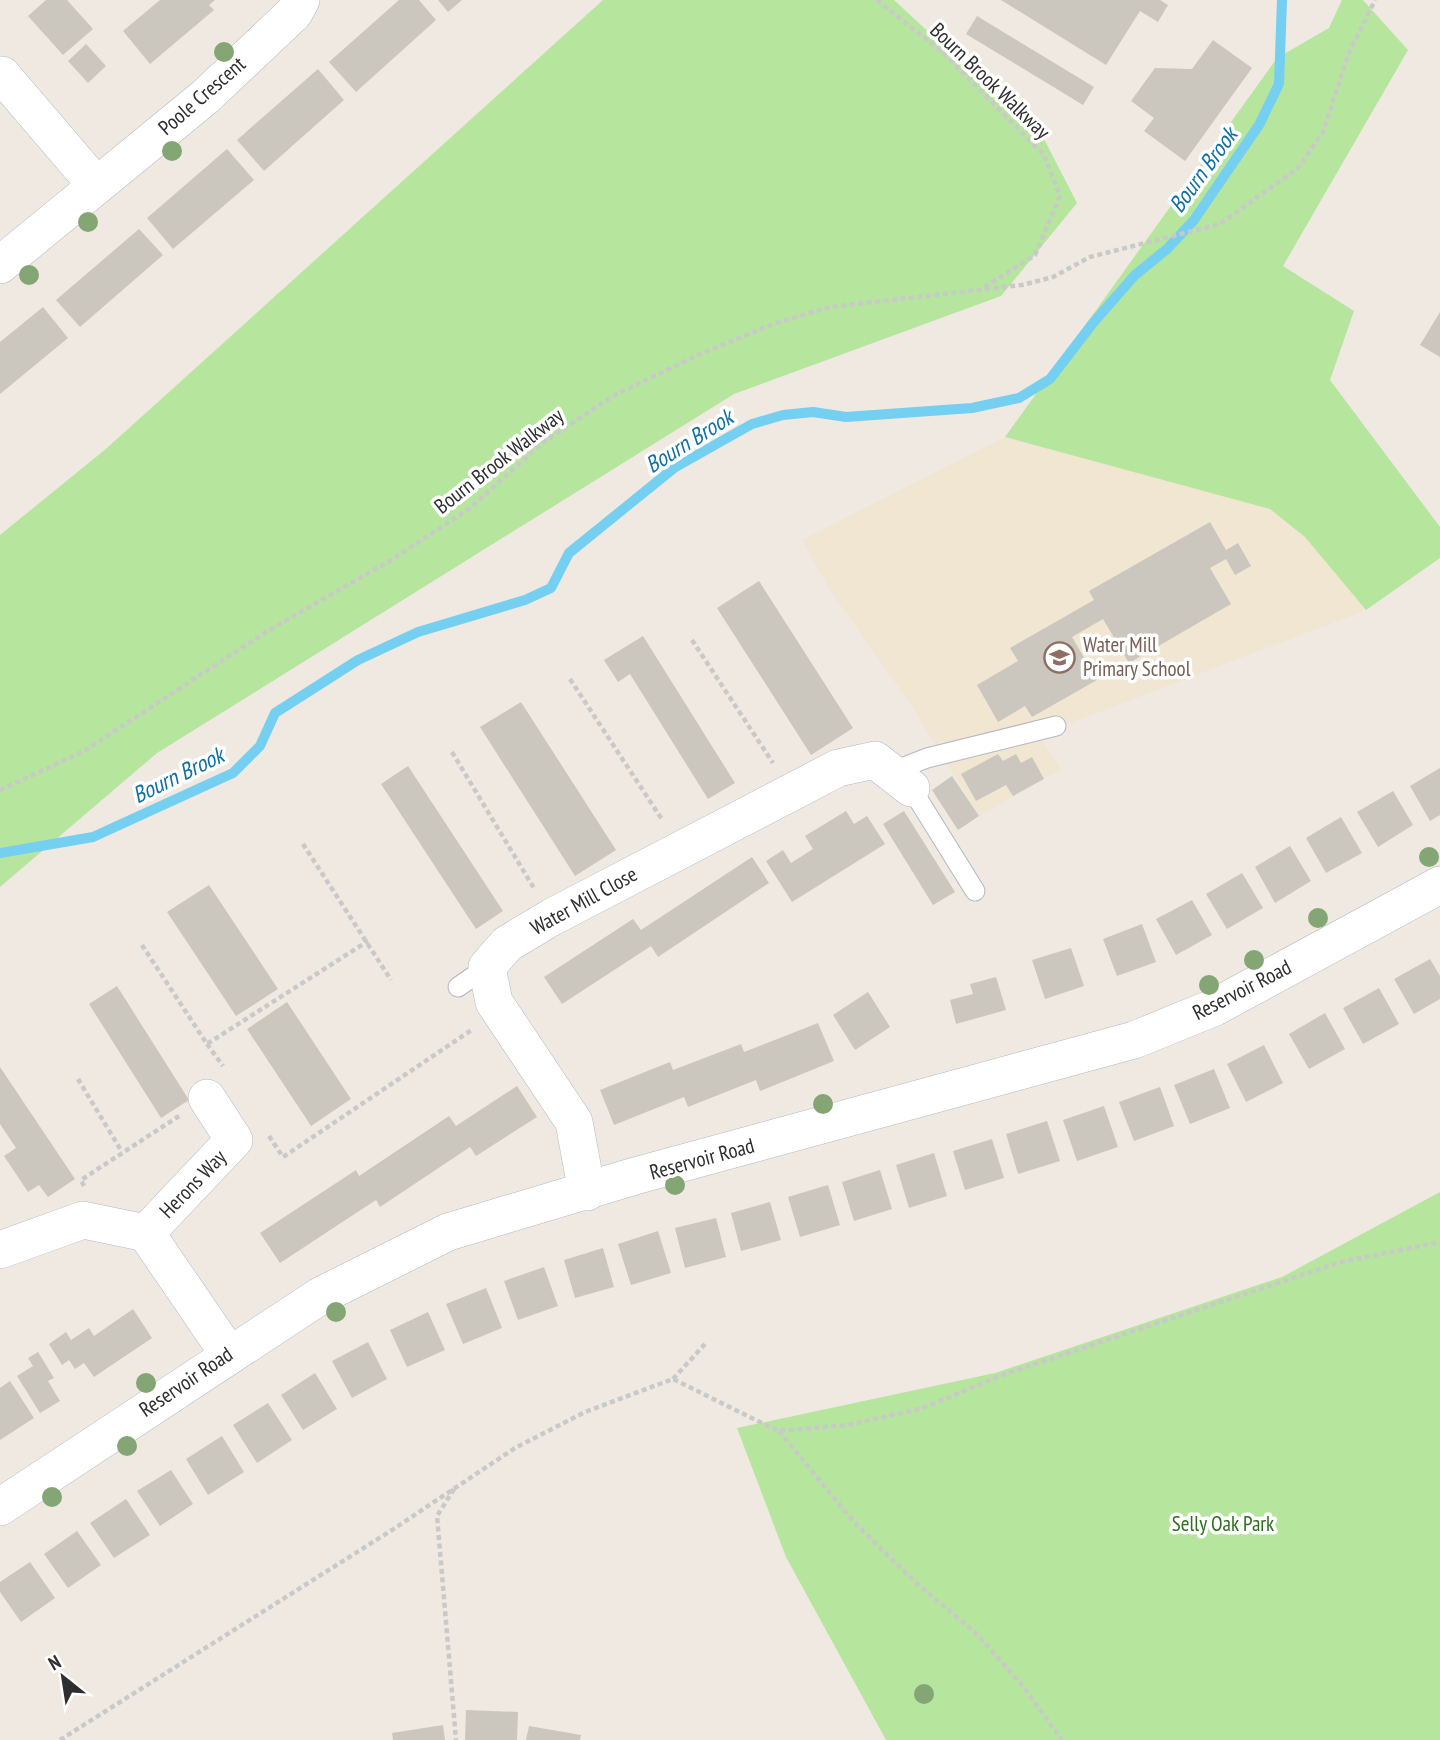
<svg xmlns="http://www.w3.org/2000/svg" width="1440" height="1740" font-family="'PT Sans Narrow',sans-serif">
<rect width="100%" height="100%" fill="#efe9e1"/>
<polygon fill="#f0e6d1" points="1005,437 1270,509 1305,537 1366,610 1039,735 1061,769 979,816 911,705 830,590 802,540"/>
<g fill="#b6e59e">
<polygon points="603,0 894,0 1044,139 1077,203 1001,296 734,394 157,753 0,887 0,535 107,448"/>
<polygon points="1342,0 1363,0 1408,50 1283,266 1354,311 1330,380 1440,527 1440,558 1366,610 1305,537 1270,509 1005,437 1277,58 1329,28"/>
<polygon points="1440,1192 1440,1740 886,1740 786,1557 737,1428 995,1373 1282,1277"/>
</g>
<g fill="none" stroke-linecap="round" stroke-linejoin="round">
<polyline stroke="#75cff0" stroke-width="10" points="0,853 93,837 233,773 260,746 275,713 358,660 418,632 525,600 551,588 569,553 674,468 752,424 783,415 813,412 846,417 972,408 1019,398 1050,379 1093,323 1135,275 1167,249 1194,220 1259,125 1279,84 1282,0"/>
</g>
<g fill="#cbc7bf">
<polygon points="46,0 67,0 93,29 63,55 28,16"/>
<polygon points="160,0 215,0 209,5 214,10 150,64 123,31"/>
<polygon points="399,0 419,0 436,20 356,92 329,62"/>
<polygon points="438,0 462,0 448,12"/>
<polygon points="1001,0 1160,0 1168,5 1158,22 1140,11 1106,65"/>
<polygon points="977,16 1094,87 1083,105 966,34"/>
<polygon points="1213,40 1252,68 1185,161 1144,131 1154,118 1131,101 1155,68 1192,69"/>
<polygon points="86,44 106,66 88,83 68,61"/>
<polygon points="318,69 344,100 264,171 237,140"/>
<polygon points="227,149 254,180 173,249 147,218"/>
<polygon points="139,229 163,255 80,327 56,300"/>
<polygon points="43,307 68,338 0,394 0,342"/>
<polygon points="1440,312 1440,357 1420,345"/>
<polygon points="1210,522 1226,550 1238,543 1251,566 1235,575 1226,559 1210,568 1231,604 1129,663 1103,619 1072,637 1097,680 1032,717 1025,706 998,722 977,685 1018,661 1010,648 1094,600 1089,591"/>
<polygon points="759,581 853,728 811,755 717,608"/>
<polygon points="643,636 735,783 708,799 630,674 618,682 604,660"/>
<polygon points="521,702 616,850 575,876 480,727"/>
<polygon points="998,754 1003,761 1016,754 1021,763 1032,757 1044,779 1013,796 1006,785 976,801 961,774"/>
<polygon points="408,766 503,911 476,929 381,784"/>
<polygon points="1440,768 1440,815 1430,821 1410,786"/>
<polygon points="952,776 979,816 958,830 932,790"/>
<polygon points="1393,791 1413,825 1378,847 1357,812"/>
<polygon points="846,811 854,824 867,816 885,844 792,902 766,861 783,850 791,863 813,849 805,836"/>
<polygon points="904,811 955,892 933,905 883,824"/>
<polygon points="1341,817 1362,853 1326,873 1306,838"/>
<polygon points="1290,846 1311,881 1275,903 1255,867"/>
<polygon points="752,857 769,883 658,957 651,946 562,1004 544,977 633,919 641,930"/>
<polygon points="1242,873 1263,908 1227,929 1206,894"/>
<polygon points="209,885 278,989 236,1016 167,912"/>
<polygon points="1192,900 1212,935 1176,955 1156,919"/>
<polygon points="1142,924 1156,962 1117,976 1103,939"/>
<polygon points="1071,948 1084,986 1045,999 1032,960"/>
<polygon points="1430,959 1440,976 1440,999 1414,1014 1394,979"/>
<polygon points="996,977 1006,1010 956,1024 950,1000 973,994 970,984"/>
<polygon points="117,986 189,1100 161,1118 89,1004"/>
<polygon points="1379,988 1399,1024 1363,1044 1343,1008"/>
<polygon points="868,992 890,1027 855,1050 833,1015"/>
<polygon points="287,1002 351,1099 311,1126 247,1029"/>
<polygon points="1325,1013 1345,1049 1309,1069 1289,1034"/>
<polygon points="818,1023 834,1061 760,1091 756,1080 688,1107 684,1097 614,1125 600,1090 670,1062 673,1070 741,1044 744,1052"/>
<polygon points="1264,1045 1283,1083 1246,1102 1227,1064"/>
<polygon points="0,1067 75,1179 48,1197 39,1185 28,1192 4,1156 16,1148 0,1124"/>
<polygon points="1214,1069 1230,1108 1190,1124 1174,1085"/>
<polygon points="517,1086 537,1117 476,1156 470,1147 380,1207 376,1200 280,1263 260,1233 356,1170 359,1176 449,1116 456,1126"/>
<polygon points="1160,1087 1174,1126 1134,1141 1119,1102"/>
<polygon points="1104,1106 1118,1147 1077,1161 1063,1120"/>
<polygon points="1047,1121 1060,1161 1018,1174 1006,1134"/>
<polygon points="992,1139 1004,1178 965,1190 953,1151"/>
<polygon points="934,1153 947,1196 909,1208 896,1165"/>
<polygon points="880,1170 892,1209 854,1221 842,1182"/>
<polygon points="828,1185 840,1225 800,1237 788,1197"/>
<polygon points="770,1202 781,1240 741,1251 731,1213"/>
<polygon points="716,1218 726,1257 685,1268 675,1228"/>
<polygon points="658,1231 671,1273 631,1285 618,1244"/>
<polygon points="603,1248 614,1287 575,1298 564,1260"/>
<polygon points="544,1267 558,1306 518,1320 504,1281"/>
<polygon points="486,1288 502,1328 463,1344 446,1304"/>
<polygon points="133,1309 152,1338 94,1377 84,1363 75,1369 69,1360 62,1365 49,1344 66,1332 71,1340 89,1328 94,1336"/>
<polygon points="428,1312 445,1350 407,1367 390,1330"/>
<polygon points="368,1342 387,1379 352,1398 332,1361"/>
<polygon points="38,1352 54,1378 48,1381 60,1401 40,1413 17,1376 33,1366 28,1358"/>
<polygon points="315,1373 337,1409 303,1430 281,1395"/>
<polygon points="10,1381 34,1418 0,1440 0,1388"/>
<polygon points="268,1403 292,1440 257,1463 233,1425"/>
<polygon points="222,1436 244,1472 208,1495 186,1459"/>
<polygon points="171,1470 193,1504 160,1526 137,1491"/>
<polygon points="126,1499 150,1535 114,1558 90,1523"/>
<polygon points="77,1531 101,1565 68,1588 44,1554"/>
<polygon points="30,1562 55,1598 21,1622 0,1592 0,1582"/>
<polygon points="466,1710 518,1712 517,1740 465,1740"/>
<polygon points="443,1725 445,1740 393,1740 392,1733"/>
<polygon points="529,1726 581,1735 580,1740 526,1740"/>
</g>
<g fill="none" stroke-linecap="round" stroke-linejoin="round">
<defs>
<g id="service">
<polyline points="891,772 927,758 1056,726"/>
<polyline points="911,788 975,891"/>
<polyline points="458,987 487,967"/>
</g>
<g id="minor">
<polyline points="2,75 96,185"/>
<polyline points="0,265 205,97 294,13 301,0"/>
<polyline points="207,1098 234,1140 146,1233 228,1353"/>
<polyline points="587,1192 574,1122 494,1002 487,967 507,944 552,917 838,768 875,760 911,788"/>
<polyline points="0,1250 83,1220 146,1233"/>
<polyline points="0,1507 320,1296 448,1232 635,1176 1134,1040 1215,1007 1440,885"/>
</g>
</defs>
<use href="#service" stroke="#b4b7c1" stroke-width="21"/>
<use href="#minor" stroke="#b4b7c1" stroke-width="38"/>
<g stroke="#c9c9c9" stroke-width="4.5" stroke-dasharray="5 3.5" stroke-linecap="butt">
<polyline points="877,0 942,52 1044,155 1060,196 1035,255 983,288"/>
<polyline points="692,640 773,763"/>
<polyline points="570,679 663,821"/>
<polyline points="452,752 535,890"/>
<polyline points="0,790 84,751 269,630 388,562 469,509 542,443 613,396 698,355 773,324 830,307 1022,285 1053,277 1090,257 1220,224 1298,168 1323,132 1348,55 1375,0"/>
<polyline points="303,844 391,980"/>
<polyline points="142,945 207,1044 368,941"/>
<polyline points="207,1044 223,1066"/>
<polyline points="78,1079 122,1152"/>
<polyline points="269,1136 283,1157 473,1029"/>
<polyline points="84,1186 81,1180 179,1116"/>
<polyline points="673,1379 705,1344"/>
<polyline points="779,1431 853,1521 914,1581 977,1634 1022,1685 1062,1740"/>
<polyline points="454,1489 437,1516 456,1740"/>
<polyline points="60,1740 392,1530 515,1448 585,1412 673,1379 778,1431 848,1425 923,1408 1002,1375 1341,1262 1440,1242"/>
</g>
<use href="#service" stroke="#fff" stroke-width="19"/>
<use href="#minor" stroke="#fff" stroke-width="37"/>
</g>
<g fill="#84a574">
<circle cx="224" cy="52" r="10"/>
<circle cx="172" cy="151" r="10"/>
<circle cx="88" cy="222" r="10"/>
<circle cx="29" cy="275" r="10"/>
<circle cx="1429" cy="857" r="10"/>
<circle cx="1318" cy="918" r="10"/>
<circle cx="1254" cy="960" r="10"/>
<circle cx="1209" cy="985" r="10"/>
<circle cx="823" cy="1104" r="10"/>
<circle cx="675" cy="1185" r="10"/>
<circle cx="336" cy="1312" r="10"/>
<circle cx="146" cy="1383" r="10"/>
<circle cx="127" cy="1446" r="10"/>
<circle cx="52" cy="1497" r="10"/>
<circle cx="924" cy="1694" r="10"/>
</g>
<defs>
<symbol id="school-ring" viewBox="-11 -11 22 22"><circle r="9.5" fill="#fff" stroke="#8d6e63" stroke-width="1.5"/><path d="M0-5L7-2L0 1L-7-2ZM-4 1L0 2.5L4 1V4Q0 6-4 4Z" fill="#8d6e63"/></symbol>
</defs>
<g fill-rule="evenodd">
<use href="#school-ring" x="1042" y="640" width="35" height="35"/>
</g>
<g text-anchor="middle" stroke-width="7" stroke-linejoin="round" paint-order="stroke">
<g font-size="21" fill="#2e2e2e" stroke="#fff">
<text transform="translate(990 81) rotate(44)" y="7">Bourn Brook Walkway</text>
<text transform="translate(202 96) rotate(-41)" y="7">Poole Crescent</text>
<text transform="translate(499 461) rotate(-38)" y="7">Bourn Brook Walkway</text>
<text transform="translate(584 901) rotate(-29)" y="7">Water Mill Close</text>
<text transform="translate(1242 990) rotate(-27)" y="7">Reservoir Road</text>
<text transform="translate(702 1159) rotate(-15)" y="7">Reservoir Road</text>
<text transform="translate(193 1184) rotate(-46)" y="7">Herons Way</text>
<text transform="translate(186 1382) rotate(-34)" y="7">Reservoir Road</text>
</g>
<g font-size="21" fill="#785e54" stroke="#fff" text-anchor="start">
<text x="1083" y="652">Water Mill<tspan x="1083" dy="24">Primary School</tspan></text>
</g>
<g font-size="21" fill="#2c6e1b" stroke="#fff">
<text x="1223" y="1531">Selly Oak Park</text>
</g>
<g font-size="23" font-style="italic" fill="#0d6fa3" stroke="#fff">
<text transform="translate(1203 170) rotate(-54)" y="8">Bourn Brook</text>
<text transform="translate(689 441) rotate(-32)" y="8">Bourn Brook</text>
<text transform="translate(178 775) rotate(-26)" y="8">Bourn Brook</text>
</g>
</g>
<g transform="translate(63 1677) rotate(330)" stroke="#ffffff" stroke-width="5" paint-order="stroke">
<path d="M0-5L12 26L0 18L-12 26Z" fill="#2e2e2e"/>
<text y="-10" font-size="19" font-weight="bold" text-anchor="middle" fill="#2e2e2e">N</text>
</g>
</svg>
